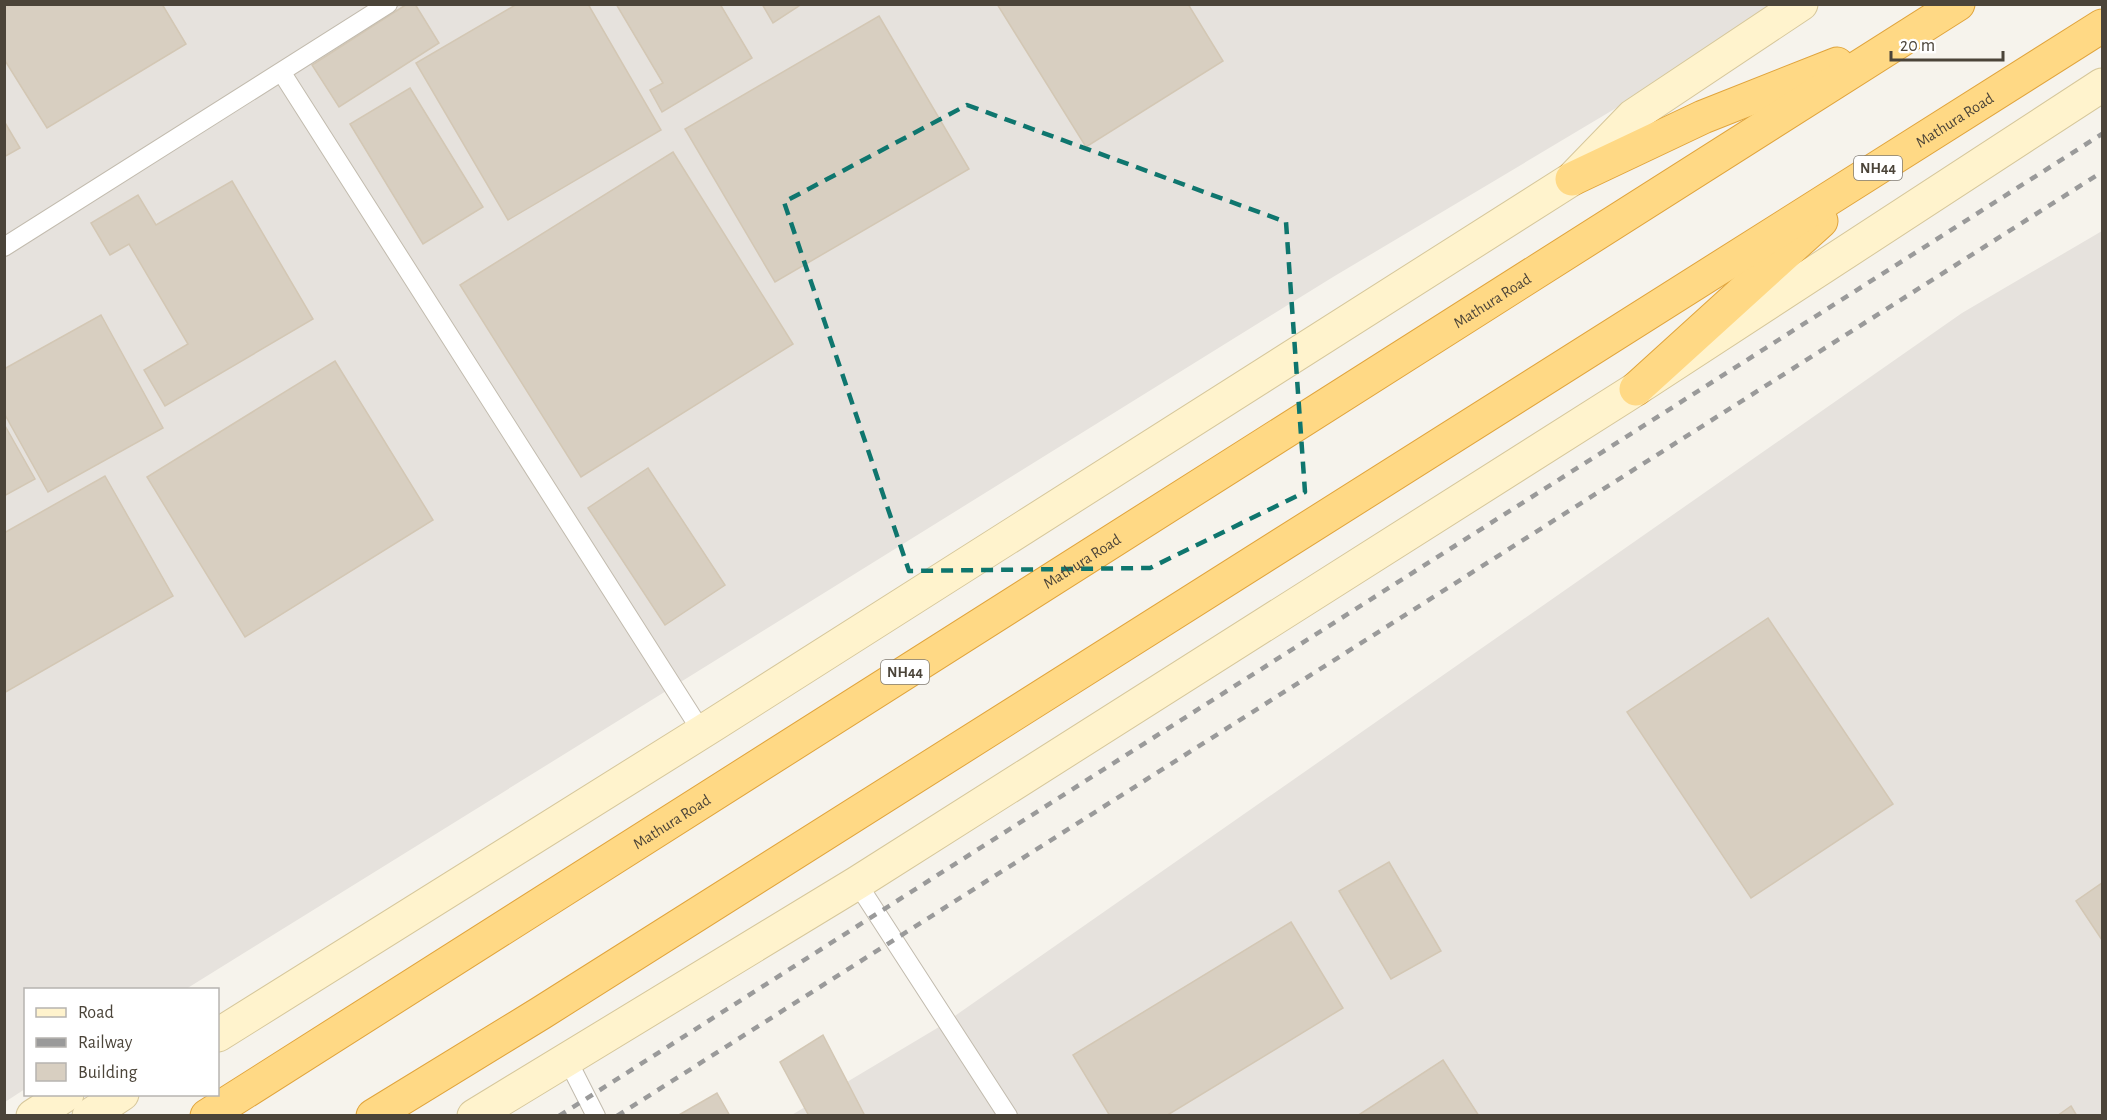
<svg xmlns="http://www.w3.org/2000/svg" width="2107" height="1120" font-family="'Alegreya Sans',sans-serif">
<rect width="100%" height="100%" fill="#f6f3ec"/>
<g fill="#e6e2dd">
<polygon points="5,5 1789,5 1333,277 186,989 26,990 25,1089 5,1102"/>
<polygon points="2102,231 2102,1115 790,1116 939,1027 1962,313"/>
</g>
<g fill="#d8cfc1" stroke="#d3c7b4" stroke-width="1.5">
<polygon points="4,4 162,4 186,44 47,128 4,59"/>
<polygon points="407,4 415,4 439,43 339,107 312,65"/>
<polygon points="517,4 588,4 661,130 508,220 416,63"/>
<polygon points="616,4 720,4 752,58 662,112 650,90 663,83"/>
<polygon points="762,4 802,4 773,23"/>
<polygon points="997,4 1188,4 1223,61 1086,147"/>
<polygon points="879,16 969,169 775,282 685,129"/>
<polygon points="410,88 483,207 423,244 350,124"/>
<polygon points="4,121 20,148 4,157"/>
<polygon points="673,152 793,344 581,477 460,285"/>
<polygon points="232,181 313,319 165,406 144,370 188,344 129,244 110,255 91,223 138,195 156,225"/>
<polygon points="101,315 163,428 48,492 4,413 4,369"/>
<polygon points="335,361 433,520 245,637 147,477"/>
<polygon points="4,424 35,479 4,496"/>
<polygon points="648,468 725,585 665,625 588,508"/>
<polygon points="105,476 173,596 4,693 4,533"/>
<polygon points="1768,618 1893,804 1751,898 1627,712"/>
<polygon points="1389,862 1441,951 1391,979 1339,891"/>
<polygon points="2102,883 2102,940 2076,901"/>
<polygon points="1291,922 1343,1008 1166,1116 1110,1116 1073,1055"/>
<polygon points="823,1035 865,1116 809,1116 780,1062"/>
<polygon points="1443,1060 1479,1116 1357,1116"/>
<polygon points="717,1093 730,1116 677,1116"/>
<polygon points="2071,1106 2077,1116 2057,1116"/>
</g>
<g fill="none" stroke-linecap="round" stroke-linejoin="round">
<defs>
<g id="service">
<polyline points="282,73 702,732"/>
<polyline points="4,247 388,4"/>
<polyline points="857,883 1008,1116"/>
<polyline points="567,1059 596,1116"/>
</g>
<g id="secondary">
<polyline points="218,1035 713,725 1572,179 1633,116 1801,4"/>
<polyline points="33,1116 67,1094"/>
<polyline points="89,1116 122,1094"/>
<polyline points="474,1116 857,883 1636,389 2102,85"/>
</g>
<g id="trunk">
<polyline points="1572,179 1703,117 1837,64"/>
<polyline points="1636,389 1821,221"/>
<path id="s1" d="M207,1116L1958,4"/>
<path id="s2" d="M373,1116L541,1013L2102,26"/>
</g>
</defs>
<use href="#service" stroke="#c2bbae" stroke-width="20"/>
<use href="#secondary" stroke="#d6c79b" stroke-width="35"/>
<use href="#trunk" stroke="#e0a43c" stroke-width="35"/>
<use href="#service" stroke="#fff" stroke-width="18"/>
<use href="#secondary" stroke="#fff3cd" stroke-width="33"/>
<use href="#trunk" stroke="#ffd985" stroke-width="33"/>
<g stroke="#9a9a9a" stroke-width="4.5" stroke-dasharray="8 8" stroke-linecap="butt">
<polyline points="559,1116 2102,134"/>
<polyline points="617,1116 2102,172"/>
</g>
</g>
<path fill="none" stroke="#0f766e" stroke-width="4.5" stroke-dasharray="12 8" stroke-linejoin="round" d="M967,105L1286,222L1305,492L1150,568L909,571L784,202Z"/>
<g text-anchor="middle" stroke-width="4.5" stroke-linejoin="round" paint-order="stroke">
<g fill="#fff" stroke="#817c74" stroke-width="1.5">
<rect x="1854" y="156" width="48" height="24" rx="4.5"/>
<rect x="881" y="660" width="48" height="24" rx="4.5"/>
</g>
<g font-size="15" font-weight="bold" fill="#4b4439">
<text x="1878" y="173">NH44</text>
<text x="905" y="677">NH44</text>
</g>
<g font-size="16" fill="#4b4439" stroke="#fff">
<text dy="6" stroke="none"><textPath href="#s2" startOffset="1869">Mathura Road</textPath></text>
<text dy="6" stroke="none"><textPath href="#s1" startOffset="1522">Mathura Road</textPath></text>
<text dy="6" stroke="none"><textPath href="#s1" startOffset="1036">Mathura Road</textPath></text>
<text dy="6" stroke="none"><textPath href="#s1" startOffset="550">Mathura Road</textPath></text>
</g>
</g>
<rect width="2107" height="1120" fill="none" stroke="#4b4439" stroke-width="12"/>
<rect x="24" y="988" width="195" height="108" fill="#ffffff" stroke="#b7b4b0" stroke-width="1.5"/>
<rect x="36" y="1008" width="30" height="9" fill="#fff3cd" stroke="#b7b4b0" stroke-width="1.5"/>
<text x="78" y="1018" font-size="18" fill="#4b4439">Road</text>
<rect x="36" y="1038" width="30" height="9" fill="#9a9a9a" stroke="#b7b4b0" stroke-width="1.5"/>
<text x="78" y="1048" font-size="18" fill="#4b4439">Railway</text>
<rect x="36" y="1063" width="30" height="18" fill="#d8cfc1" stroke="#b7b4b0" stroke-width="1.5"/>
<text x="78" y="1078" font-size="18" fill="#4b4439">Building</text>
<path d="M1891 51v9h112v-9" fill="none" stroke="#4b4439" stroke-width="3"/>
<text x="1900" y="51" font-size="18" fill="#4b4439" stroke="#ffffff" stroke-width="4.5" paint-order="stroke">20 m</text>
</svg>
